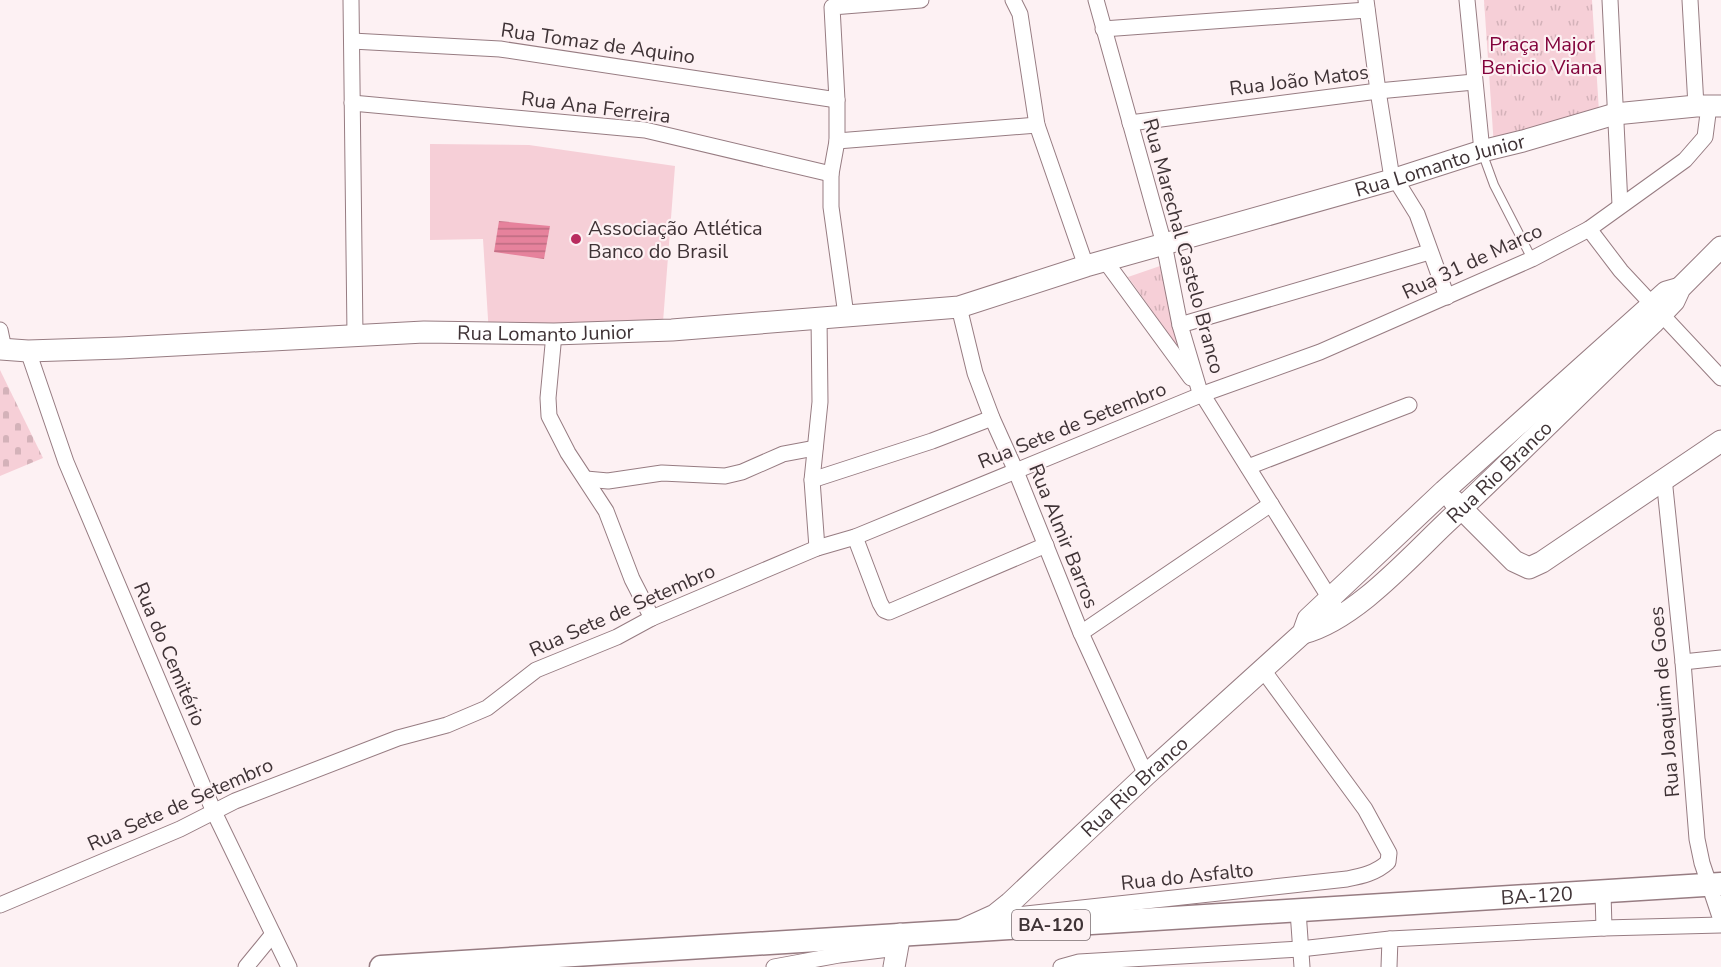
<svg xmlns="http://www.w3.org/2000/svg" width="1721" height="967" font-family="'Nunito Sans',sans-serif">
<defs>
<pattern id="cemetery-stones" width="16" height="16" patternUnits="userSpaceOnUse" patternTransform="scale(1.5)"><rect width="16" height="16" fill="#f6cfd7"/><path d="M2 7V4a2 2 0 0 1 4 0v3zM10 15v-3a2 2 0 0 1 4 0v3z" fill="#d4b2b9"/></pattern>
<pattern id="park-tufts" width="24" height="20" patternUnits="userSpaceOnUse" patternTransform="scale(1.5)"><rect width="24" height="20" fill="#f6cfd7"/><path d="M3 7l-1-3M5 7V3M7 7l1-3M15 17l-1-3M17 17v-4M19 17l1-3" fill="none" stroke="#d4b2b9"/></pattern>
<pattern id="water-rules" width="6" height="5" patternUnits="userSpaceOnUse" patternTransform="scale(1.5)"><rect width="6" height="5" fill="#e6829c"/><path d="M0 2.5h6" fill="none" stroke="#bc6b80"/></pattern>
</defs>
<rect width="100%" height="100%" fill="#fdf1f3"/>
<polygon fill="#f6cfd7" points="430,144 529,145 675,166 663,322 489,335 483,239 430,240"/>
<polygon fill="url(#cemetery-stones)" points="0,370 43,458 0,476"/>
<g fill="url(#park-tufts)">
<polygon points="1484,0 1592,0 1599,112 1494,147"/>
<polygon points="1160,266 1181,351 1128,277"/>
</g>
<polygon fill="url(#water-rules)" points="499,221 550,226 544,259 494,252"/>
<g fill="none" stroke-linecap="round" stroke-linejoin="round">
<defs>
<polyline id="lane" points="1482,152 1494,185 1532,259"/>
<g id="street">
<polyline points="351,0 355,335"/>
<polyline points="1013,0 1020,14 1037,125 1086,266"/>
<polyline points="1096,0 1164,244 1180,325 1199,389 1334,605"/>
<polyline points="1366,0 1378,91 1391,172 1417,214 1447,297"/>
<polyline points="1467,0 1482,151"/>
<polyline points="1610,0 1620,205"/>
<polyline points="1690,0 1696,106"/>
<polyline points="1103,29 1367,10"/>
<polyline points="352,41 500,49 837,100"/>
<polyline points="352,103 645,130 831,174"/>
<polyline points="1130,123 1378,91 1474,82"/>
<polyline points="837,141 1037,125"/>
<polyline points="1589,229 1621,271 1721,378"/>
<polyline points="1106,262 1191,378"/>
<polyline points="959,307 975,373 992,418 1015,469 1081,633 1146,775"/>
<polyline points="846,315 831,207 831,174 837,141 837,100 832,7 921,0"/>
<polyline points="1180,325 1429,252"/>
<polyline points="0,330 4,349"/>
<polyline points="554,334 548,398 549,416 568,453 606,511 632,579 652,618"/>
<polyline points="28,351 66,462 214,812 289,967"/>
<polyline points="1248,467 1409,405"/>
<polyline points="1664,478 1683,662 1697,839 1702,863 1721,920"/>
<polyline points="586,479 608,481 662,473 725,476 742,472 783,454 815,448"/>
<polyline points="812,480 932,441 992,418"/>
<polyline points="855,537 880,603 884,610 889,612 1046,545"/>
<polyline points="817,548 812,480 820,402 819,317"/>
<polyline points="1081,633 1271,504"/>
<polyline points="1683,662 1721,658"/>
<polyline points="1603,893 1604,928"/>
<polyline points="0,905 180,829 235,801 398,738 447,725 487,708 536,670 617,637 652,618 817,548 855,537 1203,394 1320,352 1532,259 1589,229 1685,160 1705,137 1709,106"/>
<polyline points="1298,911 1302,967"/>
<path d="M990,918L1347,879C1362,876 1376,873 1388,862L1389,853L1365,809L1263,670"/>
<polyline points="246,967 273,934"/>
<polyline points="774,967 839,955 898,948"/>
<polyline points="1061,967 1079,962 1300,949 1390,939"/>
<polyline points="1389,967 1390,939 1604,928 1721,925"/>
</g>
<g id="secondary">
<path id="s1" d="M0,349L28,351L120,348L424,332L554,334L672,330L959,307L1086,266L1395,179L1482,151L1523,141L1615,114L1696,106H1721"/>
<polyline points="1453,500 1514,561 1529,568 1542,562 1721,441"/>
<path id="s2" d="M1303,633C1354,620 1408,559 1446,523C1516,457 1584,389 1653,323L1674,301L1680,288L1721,247"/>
<path id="s3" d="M962,930L995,915L1010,903L1146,775L1303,633L1308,619L1444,491L1666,292L1680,288"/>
<polyline points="894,967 900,934"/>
</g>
<g id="primary">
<path id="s4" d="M381,967L1721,884"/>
</g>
</defs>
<use href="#lane" stroke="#977c82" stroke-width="10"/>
<use href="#street" stroke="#977c82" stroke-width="17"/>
<use href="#secondary" stroke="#977c82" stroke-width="23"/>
<use href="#primary" stroke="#977c82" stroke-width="25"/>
<use href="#lane" stroke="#fff" stroke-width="8"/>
<use href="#street" stroke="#fff" stroke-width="15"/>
<use href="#secondary" stroke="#fff" stroke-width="21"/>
<use href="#primary" stroke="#fff" stroke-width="22"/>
</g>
<circle fill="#b92c5f" stroke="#fdf1f3" stroke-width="2" cx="576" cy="239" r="6"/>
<g text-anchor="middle" stroke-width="4.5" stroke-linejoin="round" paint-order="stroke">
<rect fill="#fdf1f3" stroke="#786c6f" stroke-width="1.5" x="1012" y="910" width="78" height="30" rx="4.5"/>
<g font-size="18" font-weight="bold" fill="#3f3336">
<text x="1051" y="931">BA-120</text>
</g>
<g font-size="20" fill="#3f3336" stroke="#fdf1f3">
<text transform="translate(598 43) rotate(8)" y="7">Rua Tomaz de Aquino</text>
<text transform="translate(1299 80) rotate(-7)" y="7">Rua João Matos</text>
<text transform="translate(596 107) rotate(7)" y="7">Rua Ana Ferreira</text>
<text dy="7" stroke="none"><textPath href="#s1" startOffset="1462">Rua Lomanto Junior</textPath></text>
<text transform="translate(1184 246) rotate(75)" y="7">Rua Marechal Castelo Branco</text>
<text transform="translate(1472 261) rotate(-25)" y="7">Rua 31 de Marco</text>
<text dy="7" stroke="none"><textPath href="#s1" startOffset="546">Rua Lomanto Junior</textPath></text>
<text transform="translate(1072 425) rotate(-22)" y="7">Rua Sete de Setembro</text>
<text dy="7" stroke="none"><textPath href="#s2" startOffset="256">Rua Rio Branco</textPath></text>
<text transform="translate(1064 536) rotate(68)" y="7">Rua Almir Barros</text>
<text transform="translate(622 610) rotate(-24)" y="7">Rua Sete de Setembro</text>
<text transform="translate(170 654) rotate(67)" y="7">Rua do Cemitério</text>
<text transform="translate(1664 702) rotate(-95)" y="7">Rua Joaquim de Goes</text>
<text dy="7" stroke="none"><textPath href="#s3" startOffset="226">Rua Rio Branco</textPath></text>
<text transform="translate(180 804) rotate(-24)" y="7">Rua Sete de Setembro</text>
<text transform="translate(1187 876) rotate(-6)" y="7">Rua do Asfalto</text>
<text dy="7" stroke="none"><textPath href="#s4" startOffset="1158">BA-120</textPath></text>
</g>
<g font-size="20" fill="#82023b" stroke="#fdf1f3">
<text x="1542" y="51">Praça Major<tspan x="1542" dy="23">Benicio Viana</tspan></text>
</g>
<g font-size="20" fill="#3f3336" stroke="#fdf1f3" text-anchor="start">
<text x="588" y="235">Associação Atlética<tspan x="588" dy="23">Banco do Brasil</tspan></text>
</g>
</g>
</svg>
